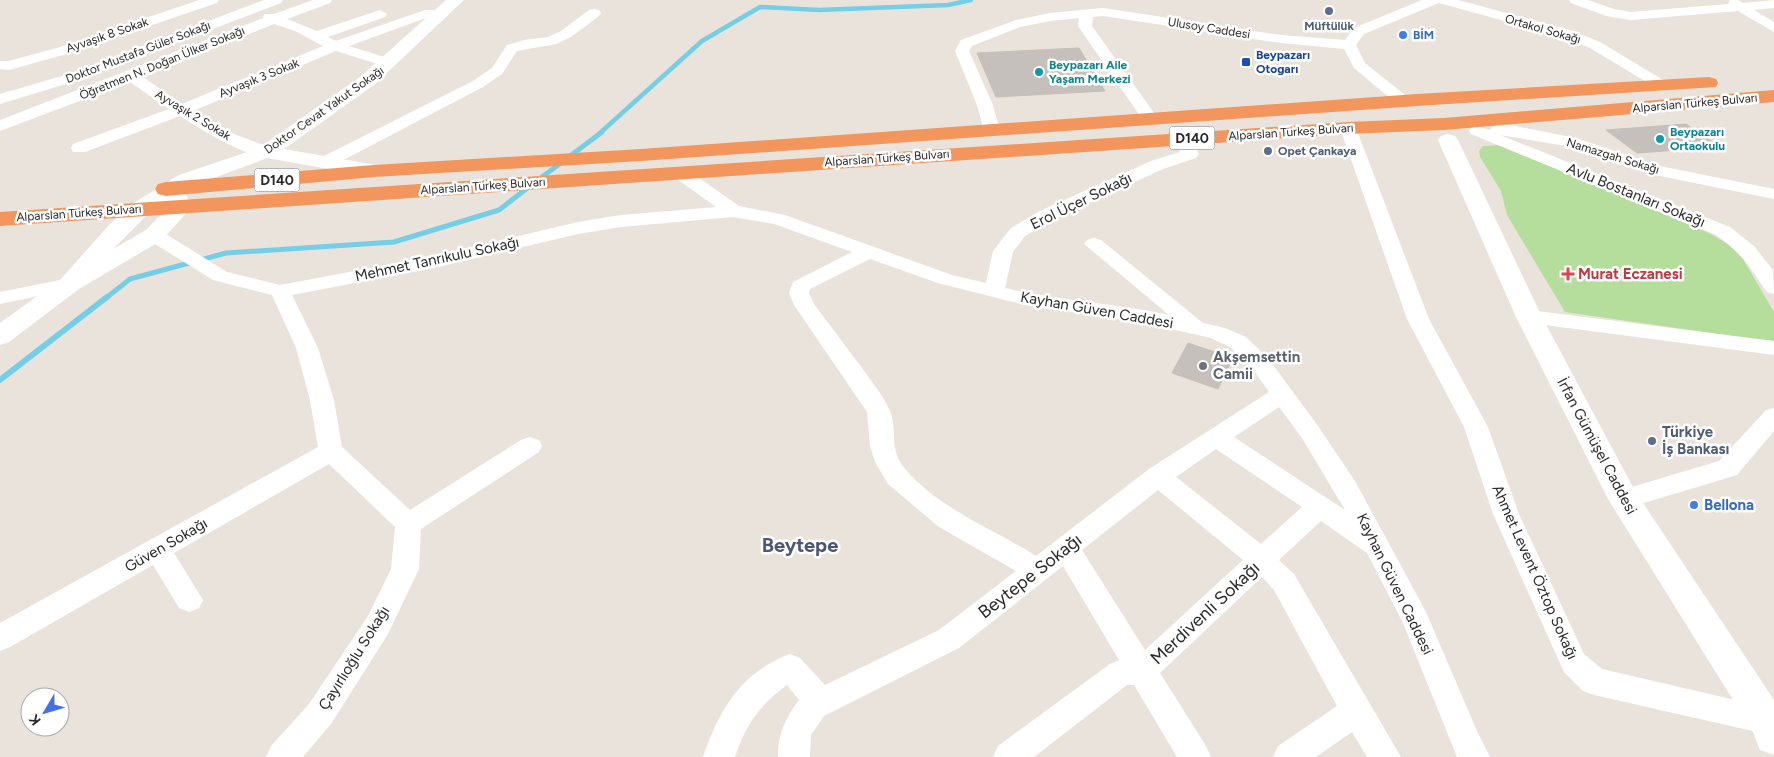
<svg xmlns="http://www.w3.org/2000/svg" width="1774" height="757" font-family="Figtree,sans-serif">
<rect width="100%" height="100%" fill="#eae3db"/>
<polygon fill="#b5dd9b" points="1501,145 1709,233 1728,244 1743,259 1774,312 1774,342 1565,312 1507,215 1501,191 1480,157 1479,151 1483,146"/>
<g fill="none" stroke-linecap="round" stroke-linejoin="round">
<polyline stroke="#74cee6" stroke-width="4.5" points="600,133 702,41 760,7 819,10 948,5 971,0"/>
<g stroke="#74cee6" stroke-width="5">
<polyline points="538,180 602,132"/>
<polyline points="106,298 130,279 226,253 394,242 499,210 530,186"/>
</g>
<polyline stroke="#74cee6" stroke-width="6" points="0,380 107,297"/>
</g>
<g fill="#c5c0bb" stroke="#c5bfb5">
<polygon points="1079,48 1105,91 996,97 977,53"/>
<polygon points="1686,124 1720,147 1637,153 1606,130"/>
<polygon points="1188,343 1233,358 1218,389 1172,373"/>
</g>
<g fill="none" stroke-linecap="round" stroke-linejoin="round">
<g fill="#fff" fill-rule="evenodd">
<polygon points="199,0 219,0 217,3 70,53 9,70 0,69 0,61 9,61 60,47"/>
<polygon points="264,0 283,0 281,3 79,80 0,104 0,94 69,74"/>
<path d="M313,0H332L330,3L287,19L317,31L380,10L387,14L385,17L328,37L336,41L425,10H439L446,14L439,18H426L349,46L394,60L396,63L394,66H384L336,51L193,111L236,135L272,148L274,152L272,156C250,161 199,128 180,116L85,152H73L71,148L73,144L169,109L130,82L0,131V120L263,18L264,14H274ZM274,24L295,31L323,46L182,104L143,77Z"/>
<polygon points="1422,0 1458,0 1573,31 1600,42 1668,83 1671,86 1668,89 1658,89 1590,48 1563,37 1439,3 1364,34 1356,45 1365,63 1410,99 1412,102 1410,105 1398,105 1354,68 1344,49 1281,43 1103,16 1093,17 1092,26 1159,120 1157,123 1145,123 1078,26 1079,18 1050,21 1020,27 972,46 969,51 993,105 1000,131 998,134 986,134 984,131 977,105 955,51 961,40 1016,20 1050,13 1103,8 1281,35 1345,40 1354,28"/>
<polygon points="1569,0 1588,0 1614,9 1631,12 1728,4 1730,0 1738,0 1743,3 1774,0 1774,8 1754,10 1774,22 1774,32 1738,11 1631,20 1606,16 1571,3"/>
<polygon points="594,9 599,10 601,13 599,16 571,37 556,44 517,51 502,74 483,87 332,166 326,167 320,166 317,162 320,158 473,81 492,68 507,45 524,40 548,37 561,31 589,10"/>
<polygon points="1348,123 1354,125 1356,128 1429,319 1488,427 1519,514 1584,654 1602,669 1774,709 1774,731 1766,734 1594,695 1583,691 1564,672 1493,514 1464,427 1407,319 1340,128 1342,125"/>
<path d="M1505,124L1576,138L1660,166L1774,189V199L1650,174L1566,146L1500,135L1730,227L1754,246L1773,270L1774,294L1767,292C1748,265 1744,255 1716,235L1471,134L1469,131L1471,128L1477,126L1490,130L1492,127Z"/>
<path d="M1183,134L1189,135L1199,154L1196,158L1163,169L1054,219L1025,236L1013,252L1005,288C1059,301 1115,303 1169,315L1084,244L1087,240L1094,238L1101,240L1203,323L1225,328L1246,337L1268,358L1318,426L1355,481L1426,612L1477,731L1490,757H1457L1403,623L1367,553L1321,521L1279,560L1294,574L1401,757H1367L1352,732L1316,757H1273L1278,746L1337,706L1274,590L1262,577L1160,673L1206,746L1211,757H1177L1134,685H1127L1034,757H993L998,746L1110,664L1119,660L1063,566L959,648L824,716L811,735L810,757H778C777,735 786,717 799,700L787,685C760,705 745,725 735,757H703C719,710 741,672 790,654L800,658L825,685L939,630L1016,571L939,527L888,484L875,462L870,446L867,412L794,305L789,293L793,282L852,252L774,224L733,217L621,227L578,234L434,268L292,295L318,348L334,400L342,447L410,510L521,440L530,437L539,440L542,446L539,452L421,529L419,569L388,634L331,724L303,757H266L271,746L309,704L368,616L391,569L395,527L329,464L174,553L203,600L199,608L189,612L179,608L153,565L10,647L0,651V623L318,447L310,400L296,348L272,295L213,280L147,239L145,235L147,231L154,229L161,231L227,272L280,285L434,256L578,222L621,215L716,207L673,176L670,172L673,168L679,167L685,168L739,206L785,215L952,275L986,283L993,251L1011,228L1040,211L1151,161L1180,152L1175,139L1177,135ZM870,259L938,283L1025,305L1135,321L1211,338L1230,347L1252,368L1269,392L1149,469L1036,556C992,528 941,510 906,470C887,449 899,428 889,409C883,395 871,381 862,368C846,347 830,325 814,304L809,293L810,289ZM1279,407L1302,438L1345,510L1234,437ZM1216,449L1302,507L1261,544L1176,477ZM1158,490L1243,560L1145,650L1082,550Z"/>
<polygon points="70,278 77,280 80,284 77,288 0,304 0,292"/>
<polygon points="1529,310 1774,341 1774,355 1522,322 1519,317 1522,312"/>
<polygon points="1774,408 1774,431 1737,475 1624,509 1615,506 1611,499 1615,492 1719,461 1766,410"/>
</g>
<g fill="#fff" fill-rule="evenodd">
<path d="M446,0H464L374,85L284,149L382,166L385,171L382,176L374,177L267,158L195,185L184,191L192,207L162,240L79,289L9,342L0,345V323L61,279L109,225L132,204L179,175L259,148L360,77ZM167,202L169,206L146,230L113,249L148,214Z"/>
<polygon points="1448,134 1455,136 1458,140 1542,317 1635,491 1774,700 1774,755 1760,750 1753,732 1608,499 1516,317 1438,140 1441,136"/>
</g>
<g fill="#f3965d" fill-rule="evenodd">
<polygon points="1709,77 1716,79 1718,83 1716,87 1417,106 641,161 374,177 166,196 158,194 155,189 158,184 166,182 374,165 641,149 1417,94"/>
<polygon points="1774,90 1774,102 1444,130 1348,134 0,226 0,212 1348,122 1444,118"/>
</g>
</g>
<g fill="#5c6f8a" stroke="#fff" stroke-width="2">
<circle cx="1329" cy="11" r="5"/>
<circle cx="1268" cy="151" r="5"/>
<circle cx="1652" cy="441" r="5"/>
</g>
<g fill="#3f7fe0" stroke="#fff" stroke-width="2">
<circle cx="1403" cy="35" r="5"/>
<circle cx="1694" cy="505" r="5"/>
</g>
<rect fill="#1a4fb4" stroke="#fff" stroke-width="2" x="1241" y="57" width="10" height="10" rx="2.5"/>
<g fill="#0f9aa8" stroke="#fff" stroke-width="2">
<circle cx="1039" cy="72" r="5"/>
<circle cx="1660" cy="139" r="5"/>
</g>
<path fill="#e0444e" stroke="#fff" stroke-width="2" d="M1565.5 266.5h5v5h5v5h-5v5h-5v-5h-5v-5h5z"/>
<circle fill="#6b7280" stroke="#fff" stroke-width="2" cx="1203" cy="366" r="5"/>
<g text-anchor="middle" stroke-width="5" stroke-linejoin="round" paint-order="stroke">
<g font-size="12" font-weight="bold" fill="#4e5e75" stroke="#fff">
<text x="1329" y="30">Müftülük</text>
<text x="1278" y="155" text-anchor="start">Opet Çankaya</text>
</g>
<g font-size="12" fill="#292929" stroke="#fff">
<text transform="translate(1209 28) rotate(9)" y="4">Ulusoy Caddesi</text>
<text transform="translate(1543 29) rotate(16)" y="4">Ortakol Sokağı</text>
<text transform="translate(107 35) rotate(-19)" y="4">Ayvaşık 8 Sokak</text>
<text transform="translate(138 52) rotate(-21)" y="4">Doktor Mustafa Güler Sokağı</text>
<text transform="translate(162 63) rotate(-22)" y="4">Öğretmen N. Doğan Ülker Sokağı</text>
<text transform="translate(259 78) rotate(-22)" y="4">Ayvaşık 3 Sokak</text>
<text transform="translate(1695 103) rotate(-5)" y="4">Alparslan Türkeş Bulvarı</text>
<text transform="translate(324 110) rotate(-35)" y="4">Doktor Cevat Yakut Sokağı</text>
<text transform="translate(193 115) rotate(31)" y="4">Ayvaşık 2 Sokak</text>
<text transform="translate(1291 132) rotate(-4)" y="4">Alparslan Türkeş Bulvarı</text>
<text transform="translate(1613 156) rotate(17)" y="4">Namazgah Sokağı</text>
<text transform="translate(887 158) rotate(-4)" y="4">Alparslan Türkeş Bulvarı</text>
<text transform="translate(483 186) rotate(-4)" y="4">Alparslan Türkeş Bulvarı</text>
<text transform="translate(79 213) rotate(-4)" y="4">Alparslan Türkeş Bulvarı</text>
</g>
<g font-size="12" font-weight="bold" fill="#366cbe" stroke="#fff" text-anchor="start">
<text x="1413" y="39">BİM</text>
</g>
<g font-size="12" font-weight="bold" fill="#164399" stroke="#fff" text-anchor="start">
<text x="1256" y="59">Beypazarı<tspan x="1256" dy="14">Otogarı</tspan></text>
</g>
<g font-size="12" font-weight="bold" fill="#0d838f" stroke="#fff" text-anchor="start">
<text x="1049" y="69">Beypazarı Aile<tspan x="1049" dy="14">Yaşam Merkezi</tspan></text>
<text x="1670" y="136">Beypazarı<tspan x="1670" dy="14">Ortaokulu</tspan></text>
</g>
<g fill="#fff" stroke="#696969" stroke-width="1">
<rect x="1169.5" y="126.5" width="45" height="23" rx="4"/>
<rect x="254.5" y="168.5" width="45" height="23" rx="4"/>
</g>
<g font-size="14" font-weight="bold" fill="#292929">
<text x="1192" y="143">D140</text>
<text x="277" y="185">D140</text>
</g>
<g font-size="15" fill="#292929" stroke="#fff">
<text transform="translate(1636 195) rotate(22)" y="5">Avlu Bostanları Sokağı</text>
<text transform="translate(1081 201) rotate(-26)" y="5">Erol Üçer Sokağı</text>
<text transform="translate(437 259) rotate(-12)" y="5">Mehmet Tanrıkulu Sokağı</text>
<text transform="translate(1097 310) rotate(10)" y="5">Kayhan Güven Caddesi</text>
<text transform="translate(1597 446) rotate(62)" y="5">İrfan Gümüşel Caddesi</text>
<text transform="translate(166 545) rotate(-30)" y="5">Güven Sokağı</text>
<text transform="translate(1535 572) rotate(66)" y="5">Ahmet Levent Öztop Sokağı</text>
<text transform="translate(1395 584) rotate(64)" y="5">Kayhan Güven Caddesi</text>
<text transform="translate(354 658) rotate(-58)" y="5">Çayırlıoğlu Sokağı</text>
</g>
<g font-size="15" font-weight="bold" fill="#be3a42" stroke="#fff" text-anchor="start">
<text x="1578" y="279">Murat Eczanesi</text>
</g>
<g font-size="15" font-weight="bold" fill="#5b616d" stroke="#fff" text-anchor="start">
<text x="1213" y="362">Akşemsettin<tspan x="1213" dy="17">Camii</tspan></text>
</g>
<g font-size="15" font-weight="bold" fill="#4e5e75" stroke="#fff" text-anchor="start">
<text x="1662" y="437">Türkiye<tspan x="1662" dy="17">İş Bankası</tspan></text>
</g>
<g font-size="15" font-weight="bold" fill="#366cbe" stroke="#fff" text-anchor="start">
<text x="1704" y="510">Bellona</text>
</g>
<g font-size="18" fill="#292929" stroke="#fff">
<text transform="translate(1030 576) rotate(-38)" y="6">Beytepe Sokağı</text>
<text transform="translate(1205 613) rotate(-43)" y="6">Merdivenli Sokağı</text>
</g>
<g font-size="20" font-weight="bold" fill="#4c5676" stroke="#fff">
<text x="800" y="552">Beytepe</text>
</g>
</g>
<g transform="translate(45 712) rotate(232)"><circle r="24" fill="#ffffff" stroke="#a9a9a9"/>
<path d="M0-4L9 19L0 12L-9 19Z" fill="#456eed"/>
<text y="-8" font-size="14" font-weight="bold" text-anchor="middle" fill="#292929">K</text>
</g>
</svg>
